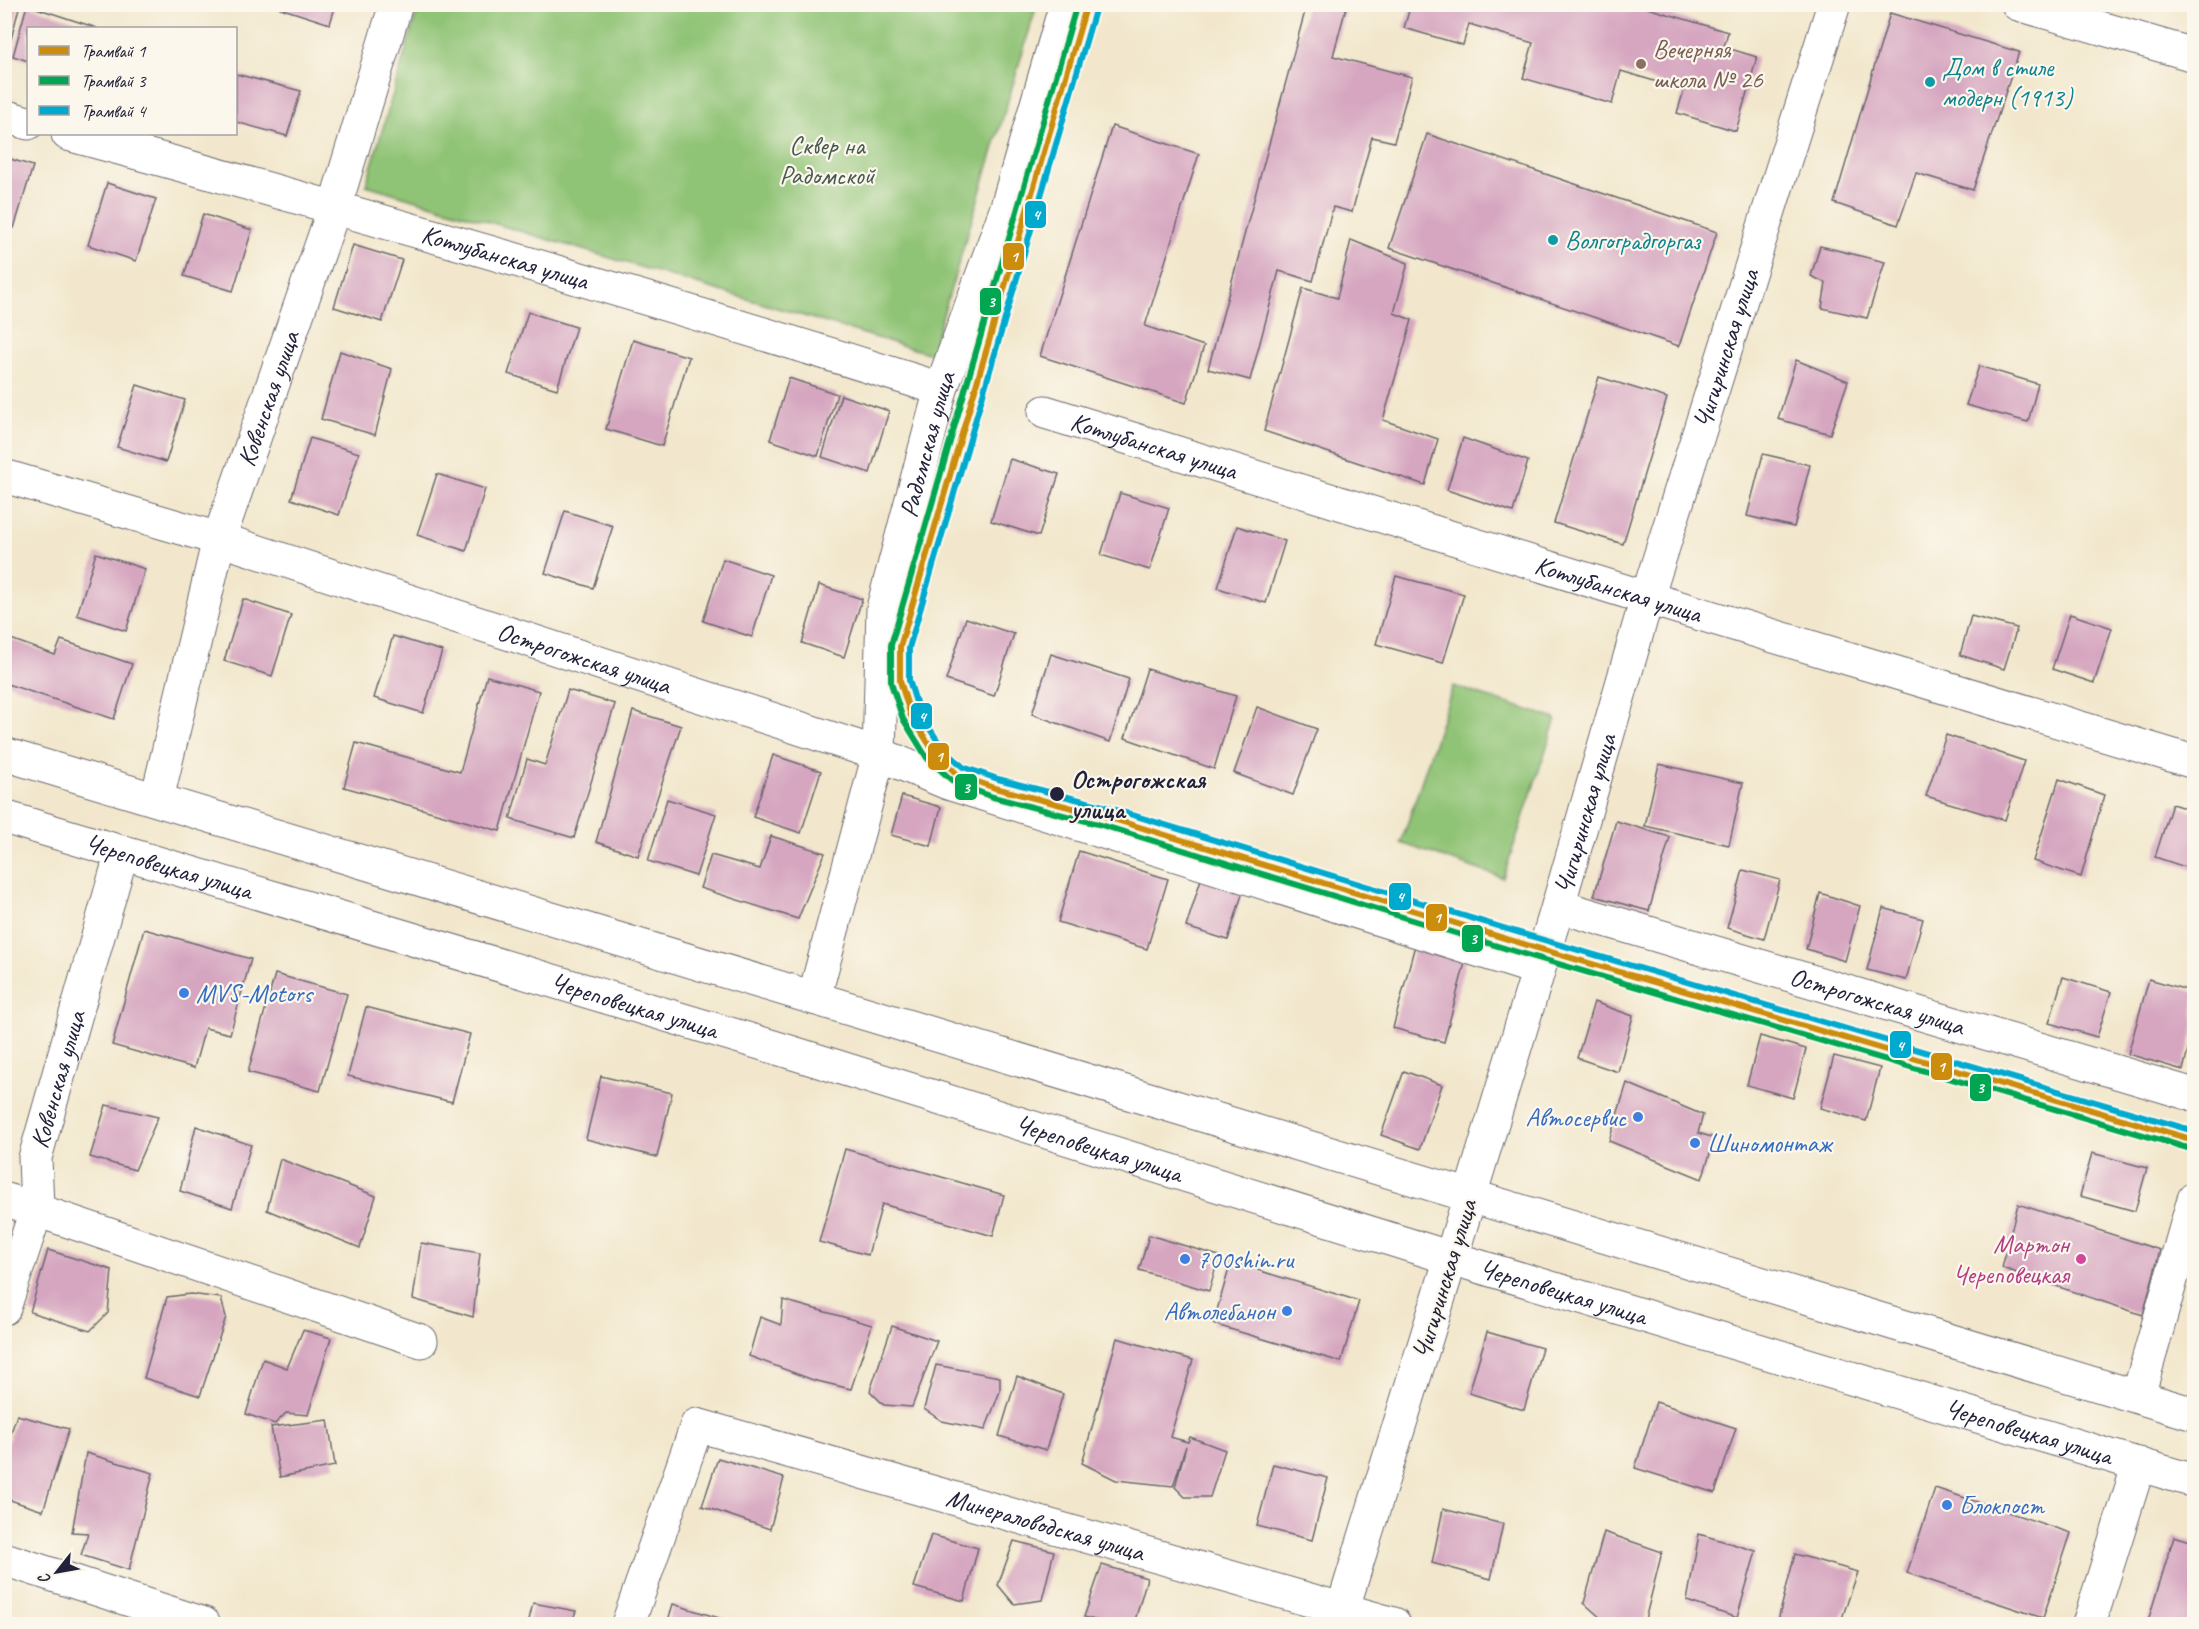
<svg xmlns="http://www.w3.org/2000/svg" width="2199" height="1629" font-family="Caveat,sans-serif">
<rect width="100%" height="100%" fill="#fbf7ec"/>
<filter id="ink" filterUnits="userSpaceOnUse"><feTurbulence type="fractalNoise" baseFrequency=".0167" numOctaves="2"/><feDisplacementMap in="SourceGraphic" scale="12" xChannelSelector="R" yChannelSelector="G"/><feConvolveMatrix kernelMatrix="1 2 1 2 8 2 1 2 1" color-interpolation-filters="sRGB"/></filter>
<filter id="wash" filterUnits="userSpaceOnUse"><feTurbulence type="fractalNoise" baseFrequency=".008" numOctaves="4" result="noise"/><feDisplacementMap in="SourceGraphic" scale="24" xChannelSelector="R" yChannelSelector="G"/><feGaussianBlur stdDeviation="1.35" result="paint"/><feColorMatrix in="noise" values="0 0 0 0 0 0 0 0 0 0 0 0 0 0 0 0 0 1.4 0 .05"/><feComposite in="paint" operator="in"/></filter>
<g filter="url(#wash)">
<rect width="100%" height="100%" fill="#f2e7cc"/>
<g fill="#8fc374" stroke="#587258" stroke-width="1.5">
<polygon points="419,5 1037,5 931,354 366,185"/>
<polygon points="1453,686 1556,719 1503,878 1401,843"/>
</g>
<g id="blocks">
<g fill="#d6a6c0">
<polygon points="4,4 20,4 7,55 4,54"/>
<polygon points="281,4 336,4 330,24 280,8"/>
<polygon points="1307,4 1347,4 1333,56 1412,77 1394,142 1372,137 1352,212 1333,207 1313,281 1279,271 1250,380 1208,369"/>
<polygon points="1411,4 1634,4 1728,32 1724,47 1757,57 1736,131 1677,113 1684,90 1621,71 1612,104 1523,78 1533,43 1469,24 1463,45 1404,28"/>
<polygon points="27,5 97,28 28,28 28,61 13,56"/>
<polygon points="1890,13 2019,52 1973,190 1916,173 1898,225 1834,203"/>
<polygon points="236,74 301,91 287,136 236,122"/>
<polygon points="1112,126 1199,154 1145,326 1204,346 1186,403 1040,356"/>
<polygon points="1427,134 1717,232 1679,346 1389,248"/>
<polygon points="4,157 33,166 14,228 4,225"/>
<polygon points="107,183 156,199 136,261 88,245"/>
<polygon points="203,214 252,230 233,291 184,276"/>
<polygon points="1351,240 1408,263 1394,313 1412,320 1383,420 1438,439 1425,485 1264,431 1303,288 1337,298"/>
<polygon points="353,245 402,260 382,322 334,307"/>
<polygon points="1820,246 1885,262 1867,318 1822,308 1826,283 1811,276"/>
<polygon points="528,312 576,327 557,389 508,374"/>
<polygon points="633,340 689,357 662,446 606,429"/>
<polygon points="340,351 392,369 375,435 321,419"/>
<polygon points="1796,360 1848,381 1830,434 1778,419"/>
<polygon points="1979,366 2038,384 2028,422 1966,405"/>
<polygon points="1599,377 1667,398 1623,544 1554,523"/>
<polygon points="789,378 837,394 818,456 770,440"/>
<polygon points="137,385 185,400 166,462 117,447"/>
<polygon points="841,395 889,411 870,473 822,457"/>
<polygon points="310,438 359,453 339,515 291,499"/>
<polygon points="1463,438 1528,461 1513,512 1447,490"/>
<polygon points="1763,454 1810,465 1794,527 1747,516"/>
<polygon points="1010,459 1059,474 1039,536 991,521"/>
<polygon points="437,474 485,489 466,551 417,535"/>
<polygon points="1120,493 1169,508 1150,570 1101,555"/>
<polygon points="565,511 613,526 593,588 545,573"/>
<polygon points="1237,526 1285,541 1266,603 1218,588"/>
<polygon points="96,553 145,569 126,631 77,615"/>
<polygon points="723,559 771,575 752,637 703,621"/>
<polygon points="1396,576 1464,594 1443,663 1376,644"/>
<polygon points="819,585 862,599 844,657 802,643"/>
<polygon points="243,599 291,615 272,676 224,661"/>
<polygon points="2070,614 2112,628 2094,683 2052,669"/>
<polygon points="1971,616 2017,628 2004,669 1960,655"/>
<polygon points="966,618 1014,634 994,696 946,680"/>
<polygon points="4,620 9,622 8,638 55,655 61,640 132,664 114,719 4,683"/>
<polygon points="393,636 442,651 423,713 374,698"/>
<polygon points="1051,654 1129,679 1110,742 1032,714"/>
<polygon points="1147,669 1236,696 1214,769 1125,738"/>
<polygon points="487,676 539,691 500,831 344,787 356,743 460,772"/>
<polygon points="568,690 615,704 574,838 510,819 527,759 545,765"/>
<polygon points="1257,707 1317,729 1293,795 1234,773"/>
<polygon points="633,711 681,726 638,856 596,842"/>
<polygon points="1946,735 2024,761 2005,820 1926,796"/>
<polygon points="773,755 821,771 801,833 753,817"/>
<polygon points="1659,764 1743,783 1729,845 1645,826"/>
<polygon points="2059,779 2104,795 2081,877 2033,861"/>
<polygon points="902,796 941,807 931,846 891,835"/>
<polygon points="667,799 716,814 696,876 648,861"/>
<polygon points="2172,804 2194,811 2194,870 2155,857"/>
<polygon points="1616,821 1670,837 1649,911 1594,896"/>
<polygon points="771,836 825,853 798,919 700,888 711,855 760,869"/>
<polygon points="1079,851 1168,879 1147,949 1058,922"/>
<polygon points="1743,870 1780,880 1764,939 1727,928"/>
<polygon points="1202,876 1244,888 1228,940 1186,927"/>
<polygon points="1820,893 1860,906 1845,961 1806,949"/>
<polygon points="1883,908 1923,919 1906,980 1867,970"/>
<polygon points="144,929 251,959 230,1034 205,1028 194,1068 112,1045"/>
<polygon points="1415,945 1466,959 1444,1042 1393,1028"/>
<polygon points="275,974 347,994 320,1091 248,1072"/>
<polygon points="2063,977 2111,992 2097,1037 2049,1023"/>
<polygon points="2149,979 2194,992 2194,1027 2183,1070 2128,1054"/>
<polygon points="1594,1002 1633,1016 1618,1072 1577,1058"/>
<polygon points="366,1007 470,1034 452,1102 348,1076"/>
<polygon points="1760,1036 1806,1049 1793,1098 1747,1085"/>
<polygon points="1834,1056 1880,1068 1866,1121 1820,1108"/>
<polygon points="1404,1071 1442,1085 1420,1149 1381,1135"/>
<polygon points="4,1073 10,1074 5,1090 4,1090"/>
<polygon points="601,1076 672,1093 657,1157 586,1139"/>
<polygon points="1627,1083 1703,1115 1698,1133 1715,1138 1702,1179 1609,1141"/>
<polygon points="106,1105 158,1117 135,1170 90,1157"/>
<polygon points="196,1126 251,1145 232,1208 180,1191"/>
<polygon points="845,1149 1004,1195 993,1236 882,1204 868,1255 819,1242"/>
<polygon points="2092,1153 2147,1168 2135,1211 2080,1196"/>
<polygon points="280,1159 376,1196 360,1248 267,1210"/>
<polygon points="2018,1204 2160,1250 2143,1315 2002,1268"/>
<polygon points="1149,1235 1219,1256 1209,1291 1139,1270"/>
<polygon points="421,1243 480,1253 473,1317 413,1299"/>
<polygon points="48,1250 112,1270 108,1313 90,1331 30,1312"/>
<polygon points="1231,1262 1359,1301 1341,1362 1213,1324"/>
<polygon points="190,1294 221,1298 226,1317 200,1396 144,1378 167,1297"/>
<polygon points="783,1300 872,1325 851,1389 813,1380 749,1356 760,1317 781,1325"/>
<polygon points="892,1326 937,1341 912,1407 884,1405 870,1391"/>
<polygon points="303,1330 331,1338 308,1415 286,1413 275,1424 246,1414 263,1359 287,1368"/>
<polygon points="1487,1332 1542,1348 1524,1410 1469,1393"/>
<polygon points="1117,1338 1193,1360 1170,1437 1188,1442 1190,1437 1225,1450 1210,1497 1185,1497 1175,1487 1186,1446 1173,1486 1116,1480 1082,1463"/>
<polygon points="936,1365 1000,1377 1000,1391 985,1430 942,1421 924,1409"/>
<polygon points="1017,1376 1063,1394 1046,1450 999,1436"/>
<polygon points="1656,1402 1736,1428 1715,1493 1635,1468"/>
<polygon points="17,1415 69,1429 43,1511 4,1498 4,1453"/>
<polygon points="328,1420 335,1466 280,1477 271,1427"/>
<polygon points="86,1453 153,1473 129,1570 81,1555 88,1533 72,1532"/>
<polygon points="718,1458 784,1478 770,1529 702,1506"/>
<polygon points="1273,1464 1328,1478 1312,1540 1257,1526"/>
<polygon points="1935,1488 2071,1533 2043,1618 1907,1573"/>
<polygon points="1443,1509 1503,1524 1491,1579 1432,1563"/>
<polygon points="1604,1532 1662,1552 1645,1620 1603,1620 1584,1603"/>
<polygon points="1699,1534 1756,1551 1737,1618 1687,1601"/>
<polygon points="931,1535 978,1548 964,1601 914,1587"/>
<polygon points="2174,1536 2194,1542 2194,1624 2147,1624"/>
<polygon points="1014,1541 1054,1551 1042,1600 1014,1604 998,1585"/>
<polygon points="1795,1554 1858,1572 1840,1624 1777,1624"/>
<polygon points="1102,1565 1147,1578 1134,1624 1108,1624 1084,1617"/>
<polygon points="533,1603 576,1611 571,1624 528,1624"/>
<polygon points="673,1604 729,1621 728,1624 667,1624"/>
</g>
</g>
</g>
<g filter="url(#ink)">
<use href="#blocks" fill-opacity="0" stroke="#6b676e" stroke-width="1.5"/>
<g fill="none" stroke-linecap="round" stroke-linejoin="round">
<defs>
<g id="minor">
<polyline points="2018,4 2194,55"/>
<polyline points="4,116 28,123"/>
<path id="s1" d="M68,134C361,213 652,298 941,389"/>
<path id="s2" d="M1045,412L1647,598L2194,762"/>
<path id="s3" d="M4,476L219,539L879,754L948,783L1538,969"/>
<path id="s4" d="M157,799L219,539L335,206L396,4"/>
<path id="s5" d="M1558,906L2194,1095"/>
<path id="s6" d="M814,998L879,754L883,608L941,389L1006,210L1066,4"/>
<polyline points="4,1199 421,1341"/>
<path id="s7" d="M4,1308L37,1208L35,1158L122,852"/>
<polyline points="2138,1396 2194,1199"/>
<polyline points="4,1559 204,1624"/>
<path id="s8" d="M628,1624L697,1425L1394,1624"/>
<polyline points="1338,1624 1451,1258"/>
<polyline points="2089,1624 2139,1464"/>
</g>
<g id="tertiary">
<path id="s9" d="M1451,1258L1558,906L1647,598L1834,4"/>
</g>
<g id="trunk">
<polyline points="4,754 2194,1414"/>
<path id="s10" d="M4,817L790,1052L1451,1258L2194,1481"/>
</g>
</defs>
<use href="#minor" stroke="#6b676e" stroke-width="35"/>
<use href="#tertiary" stroke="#6b676e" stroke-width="35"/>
<use href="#trunk" stroke="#6b676e" stroke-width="35"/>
<use href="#minor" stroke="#fff" stroke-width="33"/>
<use href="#tertiary" stroke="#fff" stroke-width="33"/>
<use href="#trunk" stroke="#fff" stroke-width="33"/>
<defs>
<polyline id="tram-1" points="1087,4 900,647 900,681 911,716 934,752 958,775 995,788 1100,815 1517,942 2194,1140"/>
<polyline id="tram-2" points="1077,4 891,645 891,683 903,719 927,758 955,783 993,797 1098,824 1514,951 2191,1149"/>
<polyline id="tram-3" points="1096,7 909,648 909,680 919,712 941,746 963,767 998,779 1103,806 1520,933 2194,1131"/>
</defs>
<use href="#tram-1" stroke="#fbf7ec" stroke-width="10"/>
<use href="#tram-2" stroke="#fbf7ec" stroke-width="10"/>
<use href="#tram-3" stroke="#fbf7ec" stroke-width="10"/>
<use href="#tram-1" stroke="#cc8c0c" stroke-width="6"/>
<use href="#tram-2" stroke="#00a651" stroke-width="6"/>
<use href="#tram-3" stroke="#00a9ce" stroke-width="6"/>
</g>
</g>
<circle fill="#8d6e63" stroke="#fbf7ec" stroke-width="2" cx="1641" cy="64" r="6"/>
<g fill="#0f9aa8" stroke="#fbf7ec" stroke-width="2">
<circle cx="1930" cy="82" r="6"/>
<circle cx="1553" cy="240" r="6"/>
</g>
<circle fill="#22223b" stroke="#fbf7ec" stroke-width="2" cx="1057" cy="794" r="8"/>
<g fill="#3f7fe0" stroke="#fbf7ec" stroke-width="2">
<circle cx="184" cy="993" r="6"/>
<circle cx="1638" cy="1117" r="6"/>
<circle cx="1695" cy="1143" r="6"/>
<circle cx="1185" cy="1259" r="6"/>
<circle cx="1287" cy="1311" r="6"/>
<circle cx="1947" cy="1505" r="6"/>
</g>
<circle fill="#d1479c" stroke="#fbf7ec" stroke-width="2" cx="2081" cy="1259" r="6"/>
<g text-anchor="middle" stroke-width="4.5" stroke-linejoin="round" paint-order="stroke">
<g font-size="26" fill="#785e54" stroke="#fbf7ec" text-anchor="start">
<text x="1653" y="58">Вечерняя<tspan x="1653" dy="30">школа № 26</tspan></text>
</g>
<g font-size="26" fill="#0d838f" stroke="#fbf7ec" text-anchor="start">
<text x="1942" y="76">Дом в стиле<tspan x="1942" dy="30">модерн (1913)</tspan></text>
<text x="1565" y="249">Волгоградгоргаз</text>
</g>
<g font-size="26" fill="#485a4f" stroke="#fbf7ec">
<text x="827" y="154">Сквер на<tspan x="827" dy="30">Радомской</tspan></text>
</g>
<g font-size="26" fill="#22223b" stroke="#fbf7ec">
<text dy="9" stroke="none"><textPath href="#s1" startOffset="454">Котлубанская улица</textPath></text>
<text dy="9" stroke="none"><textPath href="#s9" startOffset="950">Чигиринская улица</textPath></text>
<text dy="9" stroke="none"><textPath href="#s4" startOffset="416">Ковенская улица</textPath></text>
<text dy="9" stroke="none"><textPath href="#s6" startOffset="568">Радомская улица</textPath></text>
<text dy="9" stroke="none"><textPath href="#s2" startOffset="114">Котлубанская улица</textPath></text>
<text dy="9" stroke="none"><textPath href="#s2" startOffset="600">Котлубанская улица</textPath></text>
<text dy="9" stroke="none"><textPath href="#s3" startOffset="608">Острогожская улица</textPath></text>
<text dy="9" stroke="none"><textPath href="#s9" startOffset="464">Чигиринская улица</textPath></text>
<text dy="9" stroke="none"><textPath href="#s10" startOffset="172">Череповецкая улица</textPath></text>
<text dy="9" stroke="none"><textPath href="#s5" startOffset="333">Острогожская улица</textPath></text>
<text dy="9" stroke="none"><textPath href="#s10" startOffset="658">Череповецкая улица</textPath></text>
<text dy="9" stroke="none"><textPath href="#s7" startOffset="237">Ковенская улица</textPath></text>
<text dy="9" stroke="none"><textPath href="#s10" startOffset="1144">Череповецкая улица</textPath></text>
<text transform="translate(1444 1279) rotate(-73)" y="9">Чигиринская улица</text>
<text dy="9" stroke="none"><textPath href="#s10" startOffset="1630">Череповецкая улица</textPath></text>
<text dy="9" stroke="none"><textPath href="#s10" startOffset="2116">Череповецкая улица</textPath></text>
<text dy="9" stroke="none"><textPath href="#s8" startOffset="573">Минераловодская улица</textPath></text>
</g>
<g font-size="26" font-weight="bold" fill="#22223b" stroke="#fbf7ec" text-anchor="start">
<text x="1071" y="788">Острогожская<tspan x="1071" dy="30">улица</tspan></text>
</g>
<g font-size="26" fill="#366cbe" stroke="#fbf7ec" text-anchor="start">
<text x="196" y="1002">MVS-Motors</text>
<text x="1626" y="1126" text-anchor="end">Автосервис</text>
<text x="1707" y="1152">Шиномонтаж</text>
<text x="1197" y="1268">700shin.ru</text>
<text x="1275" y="1320" text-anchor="end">Автолебанон</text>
<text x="1959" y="1514">Блокпост</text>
</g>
<g font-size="26" fill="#b23c85" stroke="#fbf7ec" text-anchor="end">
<text x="2069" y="1253">Мартон<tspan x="2069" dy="30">Череповецкая</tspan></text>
</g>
</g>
<g stroke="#fbf7ec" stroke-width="2">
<rect x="1024" y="200" width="23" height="29" rx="6" fill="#00a9ce"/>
<rect x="1002" y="242" width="23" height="29" rx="6" fill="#cc8c0c"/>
<rect x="979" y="287" width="23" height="29" rx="6" fill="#00a651"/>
<rect x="910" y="702" width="23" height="28" rx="6" fill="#00a9ce"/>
<rect x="927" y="742" width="23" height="29" rx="6" fill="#cc8c0c"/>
<rect x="954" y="773" width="24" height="28" rx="6" fill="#00a651"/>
<rect x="1388" y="882" width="24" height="29" rx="6" fill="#00a9ce"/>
<rect x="1425" y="903" width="23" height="29" rx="6" fill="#cc8c0c"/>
<rect x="1461" y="924" width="23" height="29" rx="6" fill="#00a651"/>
<rect x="1889" y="1030" width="23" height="29" rx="6" fill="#00a9ce"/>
<rect x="1930" y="1052" width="23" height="29" rx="6" fill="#cc8c0c"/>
<rect x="1969" y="1073" width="23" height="29" rx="6" fill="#00a651"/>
</g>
<g font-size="16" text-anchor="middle" font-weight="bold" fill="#fff">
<text x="1036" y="220">4</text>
<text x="1014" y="262">1</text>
<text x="991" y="307">3</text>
<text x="922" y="722">4</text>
<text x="939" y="762">1</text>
<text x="966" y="793">3</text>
<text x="1400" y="902">4</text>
<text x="1437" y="923">1</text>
<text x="1473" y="944">3</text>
<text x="1900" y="1051">4</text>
<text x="1941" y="1072">1</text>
<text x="1980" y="1093">3</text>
</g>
<rect width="2199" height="1629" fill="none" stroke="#fbf7ec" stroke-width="24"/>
<rect x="27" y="27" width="210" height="108" fill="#fbf7ec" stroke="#a4a2a5" stroke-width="1.5"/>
<rect x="39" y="46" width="30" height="9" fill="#cc8c0c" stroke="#a4a2a5" stroke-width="1.5"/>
<text x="81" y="57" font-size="18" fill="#22223b">Трамвай 1</text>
<rect x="39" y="76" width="30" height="9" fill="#00a651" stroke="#a4a2a5" stroke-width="1.5"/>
<text x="81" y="87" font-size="18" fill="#22223b">Трамвай 3</text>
<rect x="39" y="106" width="30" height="9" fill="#00a9ce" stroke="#a4a2a5" stroke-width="1.5"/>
<text x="81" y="117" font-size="18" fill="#22223b">Трамвай 4</text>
<g transform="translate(57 1572) rotate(239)" stroke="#fbf7ec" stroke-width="4.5" paint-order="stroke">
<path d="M0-4.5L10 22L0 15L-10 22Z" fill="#22223b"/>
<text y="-9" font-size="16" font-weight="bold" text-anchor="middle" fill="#22223b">С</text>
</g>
</svg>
